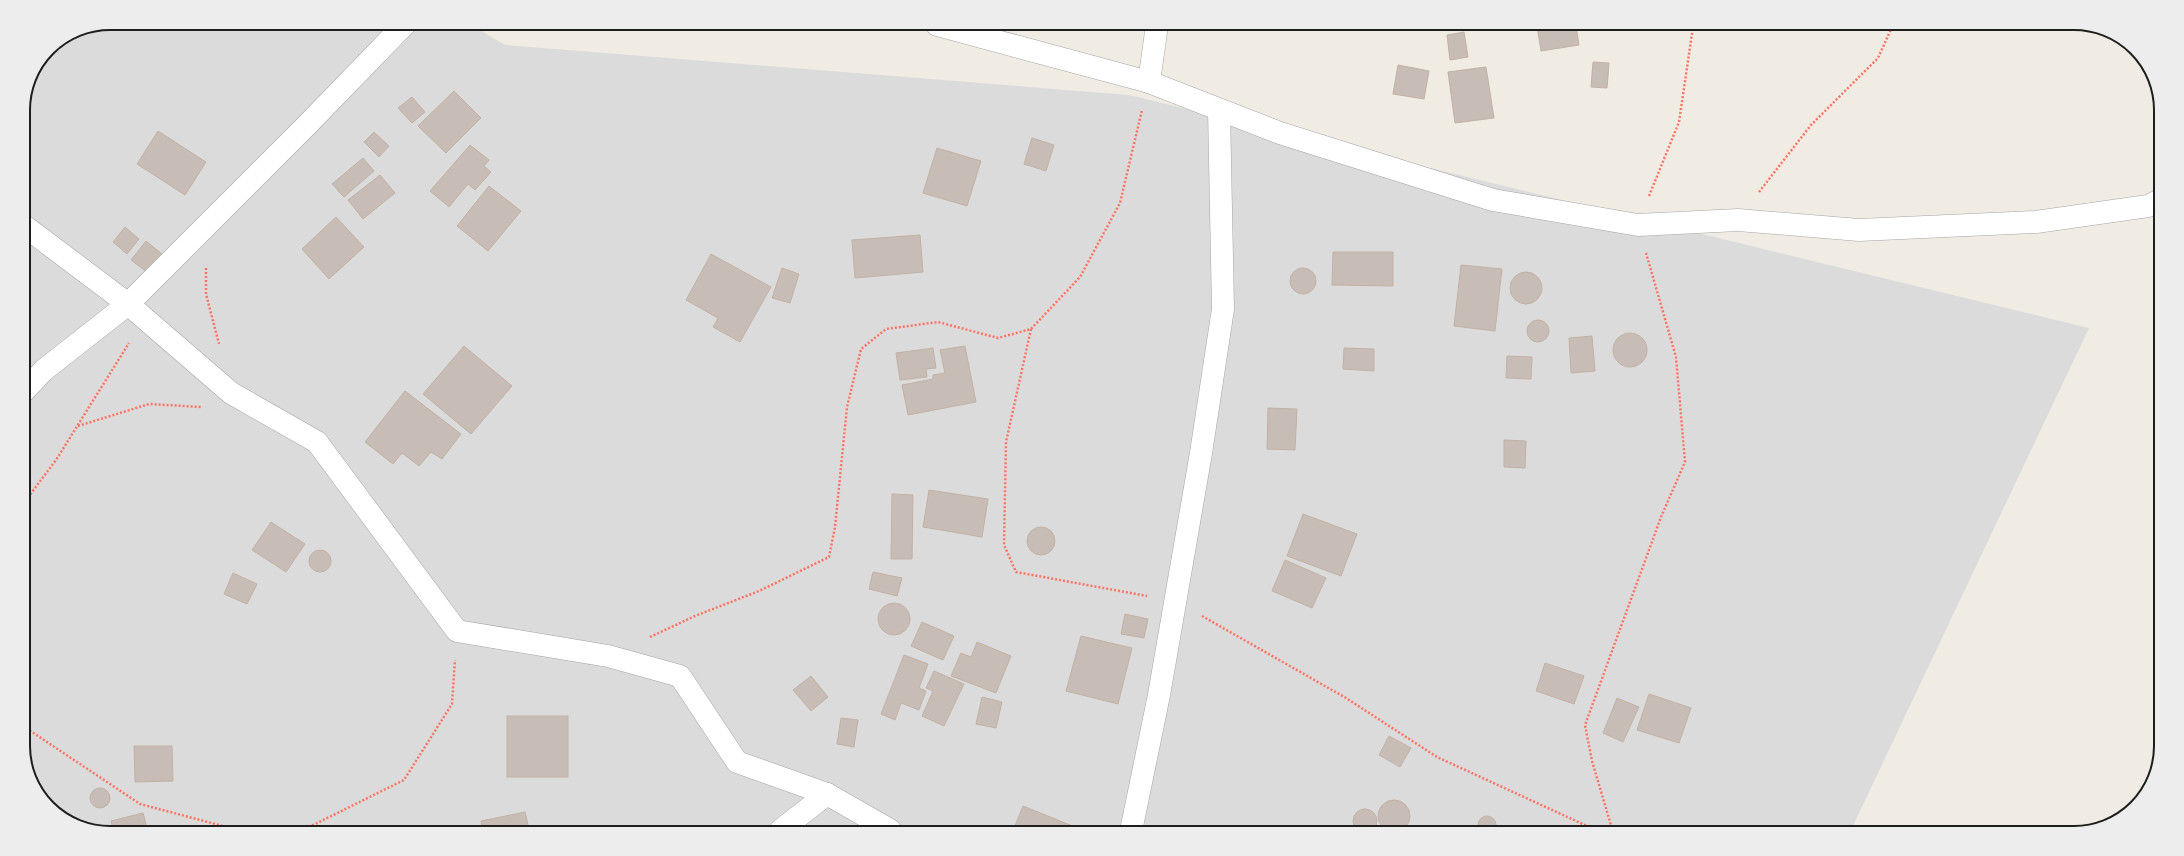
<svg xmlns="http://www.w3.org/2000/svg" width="2184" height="856" font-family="Figtree,sans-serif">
<rect width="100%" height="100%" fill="#f0ebe3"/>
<polygon fill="#dcdbdb" points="110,23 470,24 505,45 1129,95 2089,328 1850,832 82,828 41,799 23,752 23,104 30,76 49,48 77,30"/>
<g fill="#c8bdb6" stroke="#c2b1a4">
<polygon points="1537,26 1576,26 1579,45 1541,51"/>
<polygon points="1464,32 1468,57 1450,60 1447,35"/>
<polygon points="1593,62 1609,63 1607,88 1591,87"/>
<polygon points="1398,65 1429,71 1424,99 1393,94"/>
<polygon points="1486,67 1494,118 1455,123 1448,72"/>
<polygon points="454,91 481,118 446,153 418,126"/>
<polygon points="412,97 425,112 412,123 398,108"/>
<polygon points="158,131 206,162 185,195 137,164"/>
<polygon points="374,132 389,146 379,157 364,142"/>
<polygon points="1032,138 1054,145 1046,171 1024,164"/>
<polygon points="470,145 489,160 484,166 491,172 475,190 468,184 449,207 430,191"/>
<polygon points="937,148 981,161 967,206 923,193"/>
<polygon points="363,158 374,171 344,197 332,184"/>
<polygon points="380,175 395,193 363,219 348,200"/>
<polygon points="489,186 521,211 488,251 457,226"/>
<polygon points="336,217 364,247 329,279 302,249"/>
<polygon points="125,227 139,239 127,254 113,242"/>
<polygon points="920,235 923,272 855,278 852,240"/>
<polygon points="146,241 162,254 148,273 131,260"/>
<polygon points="1333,252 1393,252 1393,286 1332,285"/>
<polygon points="711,254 771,287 740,342 713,327 718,318 686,300"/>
<polygon points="1461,265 1502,269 1495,331 1454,326"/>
<polygon points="782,268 799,274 790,303 772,298"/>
<circle cx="1303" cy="281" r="13"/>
<circle cx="1526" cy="288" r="16"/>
<circle cx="1538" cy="331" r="11"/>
<circle cx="1630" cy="350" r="17"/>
<polygon points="1592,336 1595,371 1571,373 1569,338"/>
<polygon points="464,346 512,386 471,434 423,394"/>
<polygon points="965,346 976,402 908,415 902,385 933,379 933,375 945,373 940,350"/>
<polygon points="933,348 936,368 926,369 927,377 900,380 896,353"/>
<polygon points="1344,348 1374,349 1374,371 1343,369"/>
<polygon points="1507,356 1532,357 1531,379 1506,378"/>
<polygon points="405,391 461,434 442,459 431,452 419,466 402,453 393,464 365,442"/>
<polygon points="1268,408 1297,409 1295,450 1267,449"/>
<polygon points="1504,440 1526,441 1525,468 1504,467"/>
<polygon points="929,490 988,499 982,537 923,527"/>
<polygon points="892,494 913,495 912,559 891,559"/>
<polygon points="1303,514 1357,534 1341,576 1287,556"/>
<polygon points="271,522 305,544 286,572 252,550"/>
<circle cx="1041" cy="541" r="14"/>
<circle cx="320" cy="561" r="11"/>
<polygon points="1285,560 1326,578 1312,608 1272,591"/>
<polygon points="873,572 902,578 897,596 869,589"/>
<polygon points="233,573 257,584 247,604 224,594"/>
<circle cx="894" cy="619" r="16"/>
<polygon points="1125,614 1148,619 1144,638 1121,634"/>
<polygon points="922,622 954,636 943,660 911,646"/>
<polygon points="1081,636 1132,648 1118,704 1066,691"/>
<polygon points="977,642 1011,656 996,693 951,676 961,653 971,657"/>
<polygon points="904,655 928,664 919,688 926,691 919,710 901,703 895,720 881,714"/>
<polygon points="1545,663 1584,676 1574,704 1536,691"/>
<polygon points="934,671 964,684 944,726 922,716 933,691 926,688"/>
<polygon points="811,676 828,697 811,711 793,690"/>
<polygon points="1649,694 1691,708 1679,743 1637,730"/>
<polygon points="982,697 1002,702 996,728 976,724"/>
<polygon points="1617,698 1639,707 1623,742 1603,733"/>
<rect x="507" y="716" width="61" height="61"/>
<polygon points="841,718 858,720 854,747 837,744"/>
<polygon points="1389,736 1411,748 1400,767 1379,755"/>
<polygon points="134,746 172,746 173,781 135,782"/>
<circle cx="100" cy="798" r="10"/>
<circle cx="1394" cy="816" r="16"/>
<polygon points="1023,806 1080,829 1079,831 1013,831"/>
<circle cx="1365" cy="821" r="12"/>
<polygon points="525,812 529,829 482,829 481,821"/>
<polygon points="143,813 147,828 113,828 111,821"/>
<circle cx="1487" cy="825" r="9"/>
</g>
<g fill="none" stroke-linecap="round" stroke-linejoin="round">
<defs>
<g id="minor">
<polyline points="937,25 1149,82 1280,133 1493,200 1638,225 1738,220 1859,230 2036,222 2148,206 2160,200"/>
<polyline points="1149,82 1157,25"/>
<polyline points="23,225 128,304 231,393 317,442 457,631 608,656 680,676 737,762 827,794 890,830"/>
<polyline points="23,392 44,370 128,304 306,126 405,24"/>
<polyline points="781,830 827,794"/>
<polyline points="1131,831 1159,695 1201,453 1223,309 1219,110"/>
</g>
</defs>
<use href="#minor" stroke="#a5a5a5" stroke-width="23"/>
<g stroke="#ff7364" stroke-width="2.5" stroke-dasharray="2 2" stroke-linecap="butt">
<polyline points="1759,192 1811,125 1878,58 1892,27"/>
<polyline points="1649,196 1679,122 1693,27"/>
<polyline points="206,268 206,294 219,344"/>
<polyline points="1031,329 1006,442 1004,545 1016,572 1147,596"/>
<polyline points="78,426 149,404 201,407"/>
<polyline points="23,504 56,460 129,343"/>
<polyline points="1202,616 1346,698 1437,757 1600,832"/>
<polyline points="650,637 695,616 759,591 829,557 835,527 847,407 861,349 886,329 938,322 998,338 1031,329 1080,277 1120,203 1142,110"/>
<polyline points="23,726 140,804 234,829"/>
<polyline points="305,829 404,780 452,704 455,660"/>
<polyline points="1613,832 1592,761 1585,725 1661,517 1685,462 1676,357 1646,253"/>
</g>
<use href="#minor" stroke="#fff" stroke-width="22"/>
</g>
<path d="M0 0H2184V856H0ZM110 30H2074A80 80 0 0 1 2154 110V746A80 80 0 0 1 2074 826H110A80 80 0 0 1 30 746V110A80 80 0 0 1 110 30Z" fill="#ededed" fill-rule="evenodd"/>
<path fill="none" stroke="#1e1e1e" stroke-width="2" d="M110 30H2074A80 80 0 0 1 2154 110V746A80 80 0 0 1 2074 826H110A80 80 0 0 1 30 746V110A80 80 0 0 1 110 30Z"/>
</svg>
